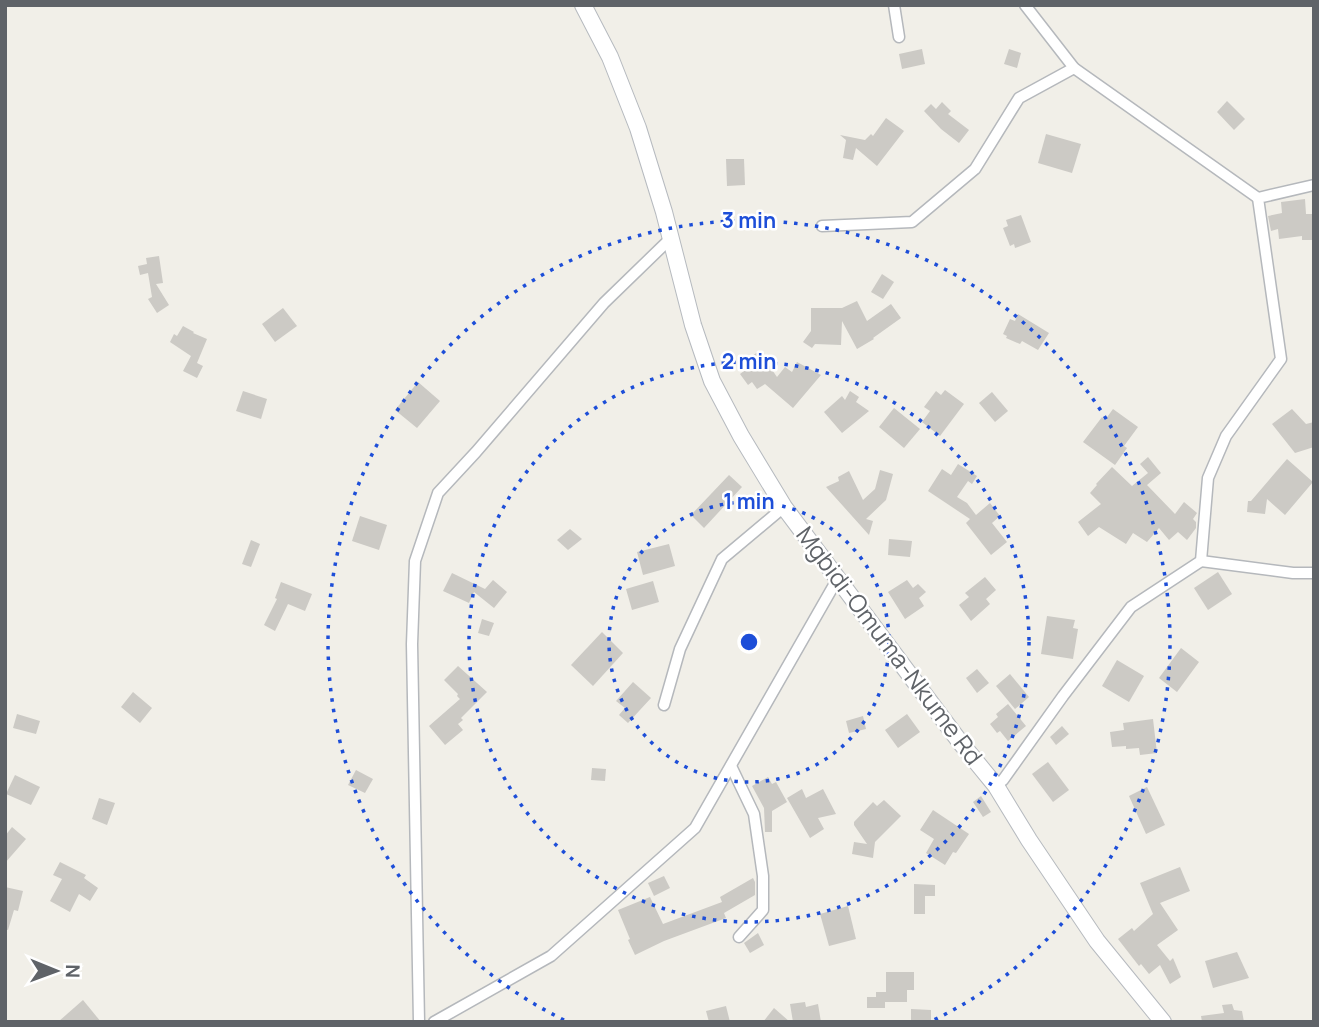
<svg xmlns="http://www.w3.org/2000/svg" width="1319" height="1027" font-family="Manrope,sans-serif">
<rect width="100%" height="100%" fill="#f1efe8"/>
<g fill="#cccac5">
<polygon points="922,49 925,64 902,69 899,54"/>
<polygon points="1009,49 1021,53 1017,68 1004,64"/>
<polygon points="1227,101 1245,119 1234,130 1217,112"/>
<polygon points="942,102 951,111 948,114 969,130 959,143 941,129 924,111 931,104 936,109"/>
<polygon points="886,118 904,131 877,166 856,148 853,160 843,158 846,140 840,135 865,140 871,134 873,136"/>
<polygon points="1046,134 1081,144 1072,173 1038,163"/>
<polygon points="726,159 744,159 745,185 727,186"/>
<polygon points="1305,199 1306,214 1314,214 1314,240 1302,240 1302,236 1279,239 1278,229 1271,231 1268,216 1282,213 1281,202"/>
<polygon points="1021,215 1031,242 1015,248 1014,244 1010,246 1003,228 1008,226 1006,220"/>
<polygon points="159,256 163,283 156,284 169,305 157,313 148,299 152,297 148,273 140,275 138,266 147,264 146,258"/>
<polygon points="882,274 894,282 883,299 871,292"/>
<polygon points="857,301 867,321 891,304 901,318 873,338 874,339 857,349 842,321 841,345 815,344 812,348 803,342 811,331 811,308 842,308"/>
<polygon points="283,308 297,326 275,342 262,324"/>
<polygon points="1018,314 1049,333 1038,350 1022,341 1020,344 1006,338 1007,336 1003,334 1010,319 1015,321"/>
<polygon points="183,326 194,332 193,333 207,339 197,363 203,366 197,378 183,371 191,356 170,342 174,334 177,336"/>
<polygon points="759,351 777,377 785,367 792,372 797,362 821,375 793,408 765,384 757,389 752,382 748,385 740,374 744,371 740,365"/>
<polygon points="418,382 440,401 417,428 395,410"/>
<polygon points="945,390 964,404 940,436 922,422 930,411 924,407 936,391 941,395"/>
<polygon points="243,391 267,399 261,419 236,411"/>
<polygon points="850,391 859,397 856,402 869,411 842,433 824,412 842,396 845,400"/>
<polygon points="992,392 1008,411 995,422 979,403"/>
<polygon points="894,408 920,429 904,448 879,427"/>
<polygon points="1113,409 1138,427 1124,446 1127,448 1115,465 1083,442 1102,417 1105,420"/>
<polygon points="1292,409 1306,424 1314,422 1314,447 1295,453 1272,424"/>
<polygon points="1148,457 1161,473 1147,485 1175,514 1184,502 1197,513 1193,519 1196,522 1196,528 1187,540 1178,532 1169,540 1159,528 1147,542 1133,533 1126,544 1099,527 1088,536 1078,522 1101,504 1090,493 1097,485 1096,484 1112,467 1132,486 1148,473 1140,464"/>
<polygon points="1287,459 1313,482 1285,515 1267,499 1265,514 1247,512 1248,501 1251,501"/>
<polygon points="958,464 977,476 972,484 968,481 957,497 967,503 976,515 990,503 1000,516 992,523 1007,542 991,555 966,523 970,519 928,491 942,469 951,475"/>
<polygon points="880,470 893,474 886,500 866,519 873,521 869,535 826,487 839,481 838,477 849,471 863,500 875,489"/>
<polygon points="729,475 742,487 704,528 691,515"/>
<polygon points="360,516 387,525 379,550 352,541"/>
<polygon points="570,529 582,539 568,550 557,540"/>
<polygon points="889,539 912,541 910,557 888,555"/>
<polygon points="251,540 260,544 251,567 242,564"/>
<polygon points="669,544 675,566 643,575 637,552"/>
<polygon points="1218,572 1232,594 1208,610 1194,588"/>
<polygon points="452,573 485,589 493,580 507,592 494,608 474,592 469,603 443,591"/>
<polygon points="985,577 996,590 986,599 990,604 971,621 959,605 969,597 965,593"/>
<polygon points="907,580 913,588 918,584 926,592 919,598 924,606 905,619 888,592"/>
<polygon points="653,581 659,602 632,610 626,589"/>
<polygon points="281,582 312,594 305,611 288,604 275,631 264,625 277,599 275,598"/>
<polygon points="1047,616 1075,620 1073,628 1078,629 1073,659 1041,654"/>
<polygon points="482,619 494,623 489,636 478,633"/>
<polygon points="602,632 623,653 593,686 571,665"/>
<polygon points="1181,648 1199,662 1177,692 1159,678"/>
<polygon points="1117,660 1144,676 1129,702 1102,686"/>
<polygon points="458,666 487,692 461,718 463,720 458,724 463,730 445,745 429,726 460,699 457,696 458,694 444,680"/>
<polygon points="977,669 989,683 977,693 966,678"/>
<polygon points="1010,674 1029,697 1015,709 996,686"/>
<polygon points="633,682 651,698 628,723 619,715 625,708 616,701"/>
<polygon points="133,692 152,708 140,723 121,707"/>
<polygon points="1008,704 1026,726 1008,741 1000,731 997,733 990,724 998,717 996,714"/>
<polygon points="17,714 40,721 36,734 13,728"/>
<polygon points="907,714 920,732 898,748 885,730"/>
<polygon points="863,716 866,729 849,733 846,721"/>
<polygon points="1153,719 1157,753 1140,755 1139,748 1126,749 1126,746 1112,747 1110,732 1124,730 1123,723"/>
<polygon points="1062,726 1069,734 1056,745 1050,737"/>
<polygon points="1048,762 1069,790 1053,802 1032,774"/>
<polygon points="592,768 606,769 605,781 591,780"/>
<polygon points="356,770 373,779 365,793 348,785"/>
<polygon points="15,775 40,787 31,805 6,794"/>
<polygon points="768,777 772,784 776,782 787,802 772,811 772,832 765,832 764,808 752,786"/>
<polygon points="1147,787 1165,825 1146,834 1129,796"/>
<polygon points="802,789 806,798 823,789 836,814 818,818 824,829 810,838 787,798"/>
<polygon points="981,796 991,812 983,817 973,802"/>
<polygon points="99,798 115,803 107,825 92,819"/>
<polygon points="884,800 901,816 875,842 873,858 852,854 854,842 867,844 854,825 854,822 873,802 877,806"/>
<polygon points="933,810 969,834 956,853 953,852 945,865 926,853 934,839 920,830"/>
<polygon points="12,827 26,839 5,863 5,836"/>
<polygon points="60,862 86,875 84,878 98,888 90,901 79,894 70,912 50,901 62,879 53,875"/>
<polygon points="1180,867 1190,891 1160,903 1178,930 1157,945 1170,961 1173,958 1181,977 1170,984 1160,965 1149,974 1141,964 1139,966 1118,939 1132,928 1134,931 1153,914 1140,883"/>
<polygon points="664,876 670,888 654,896 648,883"/>
<polygon points="753,878 755,882 755,895 724,913 726,918 664,941 635,955 628,940 630,939 618,910 650,897 663,924 722,902 720,897"/>
<polygon points="914,884 935,885 935,896 925,896 925,914 914,914"/>
<polygon points="5,887 23,891 18,911 14,910 8,930 5,929"/>
<polygon points="848,906 856,939 829,946 820,914"/>
<polygon points="758,933 764,945 750,953 744,943"/>
<polygon points="1237,952 1249,978 1213,988 1205,961"/>
<polygon points="886,972 914,972 914,990 907,990 907,1002 885,1002 885,1008 867,1008 867,997 876,997 876,992 886,992"/>
<polygon points="83,1000 101,1022 58,1022"/>
<polygon points="805,1002 806,1007 818,1004 821,1022 793,1022 790,1004"/>
<polygon points="1232,1004 1234,1010 1242,1011 1244,1022 1202,1022 1201,1016 1224,1013 1222,1005"/>
<polygon points="726,1006 730,1022 709,1022 706,1011"/>
<polygon points="774,1008 790,1022 763,1022"/>
<polygon points="911,1009 931,1010 931,1022 911,1022"/>
</g>
<g fill="none" stroke-linecap="round" stroke-linejoin="round">
<defs>
<g id="street">
<polyline points="894,5 899,37"/>
<polyline points="1025,5 1074,68 1258,198"/>
<polyline points="822,226 912,222 975,169 1019,98 1074,68"/>
<polyline points="1201,561 1293,573 1314,573"/>
<polyline points="664,705 680,649 722,559 784,507"/>
<polyline points="731,766 754,814 763,876 763,910 739,937"/>
<polyline points="996,786 1003,780 1063,696 1131,607 1201,561 1208,478 1226,436 1281,359 1258,198 1314,185"/>
<polyline points="419,1022 412,644 415,561 438,493 476,452 604,303 671,238"/>
<polyline points="434,1022 551,956 695,828 838,578"/>
</g>
<polyline id="secondary" points="583,5 610,57 638,128 664,212 693,325 712,381 741,436 784,507 960,742 996,786 1029,840 1097,941 1163,1022"/>
</defs>
<use href="#street" stroke="#b5b8bc" stroke-width="13"/>
<use href="#secondary" stroke="#b6babf" stroke-width="18"/>
<use href="#street" stroke="#fff" stroke-width="10"/>
<use href="#secondary" stroke="#fff" stroke-width="16"/>
</g>
<g fill="none" stroke="#1d4ed8" stroke-width="3.5" stroke-dasharray="3.5 7">
<circle cx="749" cy="642" r="140"/>
<circle cx="749" cy="642" r="280"/>
<path d="M564 1020A421 421 0 1 1 934 1020"/>
</g>
<g text-anchor="middle" stroke-width="5" stroke-linejoin="round" paint-order="stroke">
<g font-size="24" fill="#5f6368" stroke="#fff">
<text transform="translate(889 646) rotate(53)" y="8">Mgbidi-Omuma-Nkume Rd</text>
</g>
</g>
<circle cx="749" cy="642" r="10" fill="#1d4ed8" stroke="#fff" stroke-width="3.5"/>
<g font-size="21" text-anchor="middle" font-weight="bold" fill="#1d4ed8" stroke="#fff" stroke-width="5" stroke-linejoin="round" paint-order="stroke">
<text x="749" y="228">3 min</text>
<text x="749" y="369">2 min</text>
<text x="749" y="509">1 min</text>
</g>
<rect width="1319" height="1027" fill="none" stroke="#5f6368" stroke-width="14"/>
<g transform="translate(56 971) rotate(91)" stroke="#ffffff" stroke-width="5" paint-order="stroke">
<path d="M0-5L12 26L0 18L-12 26Z" fill="#5f6368"/>
<text y="-10" font-size="19" font-weight="bold" text-anchor="middle" fill="#5f6368">N</text>
</g>
</svg>
